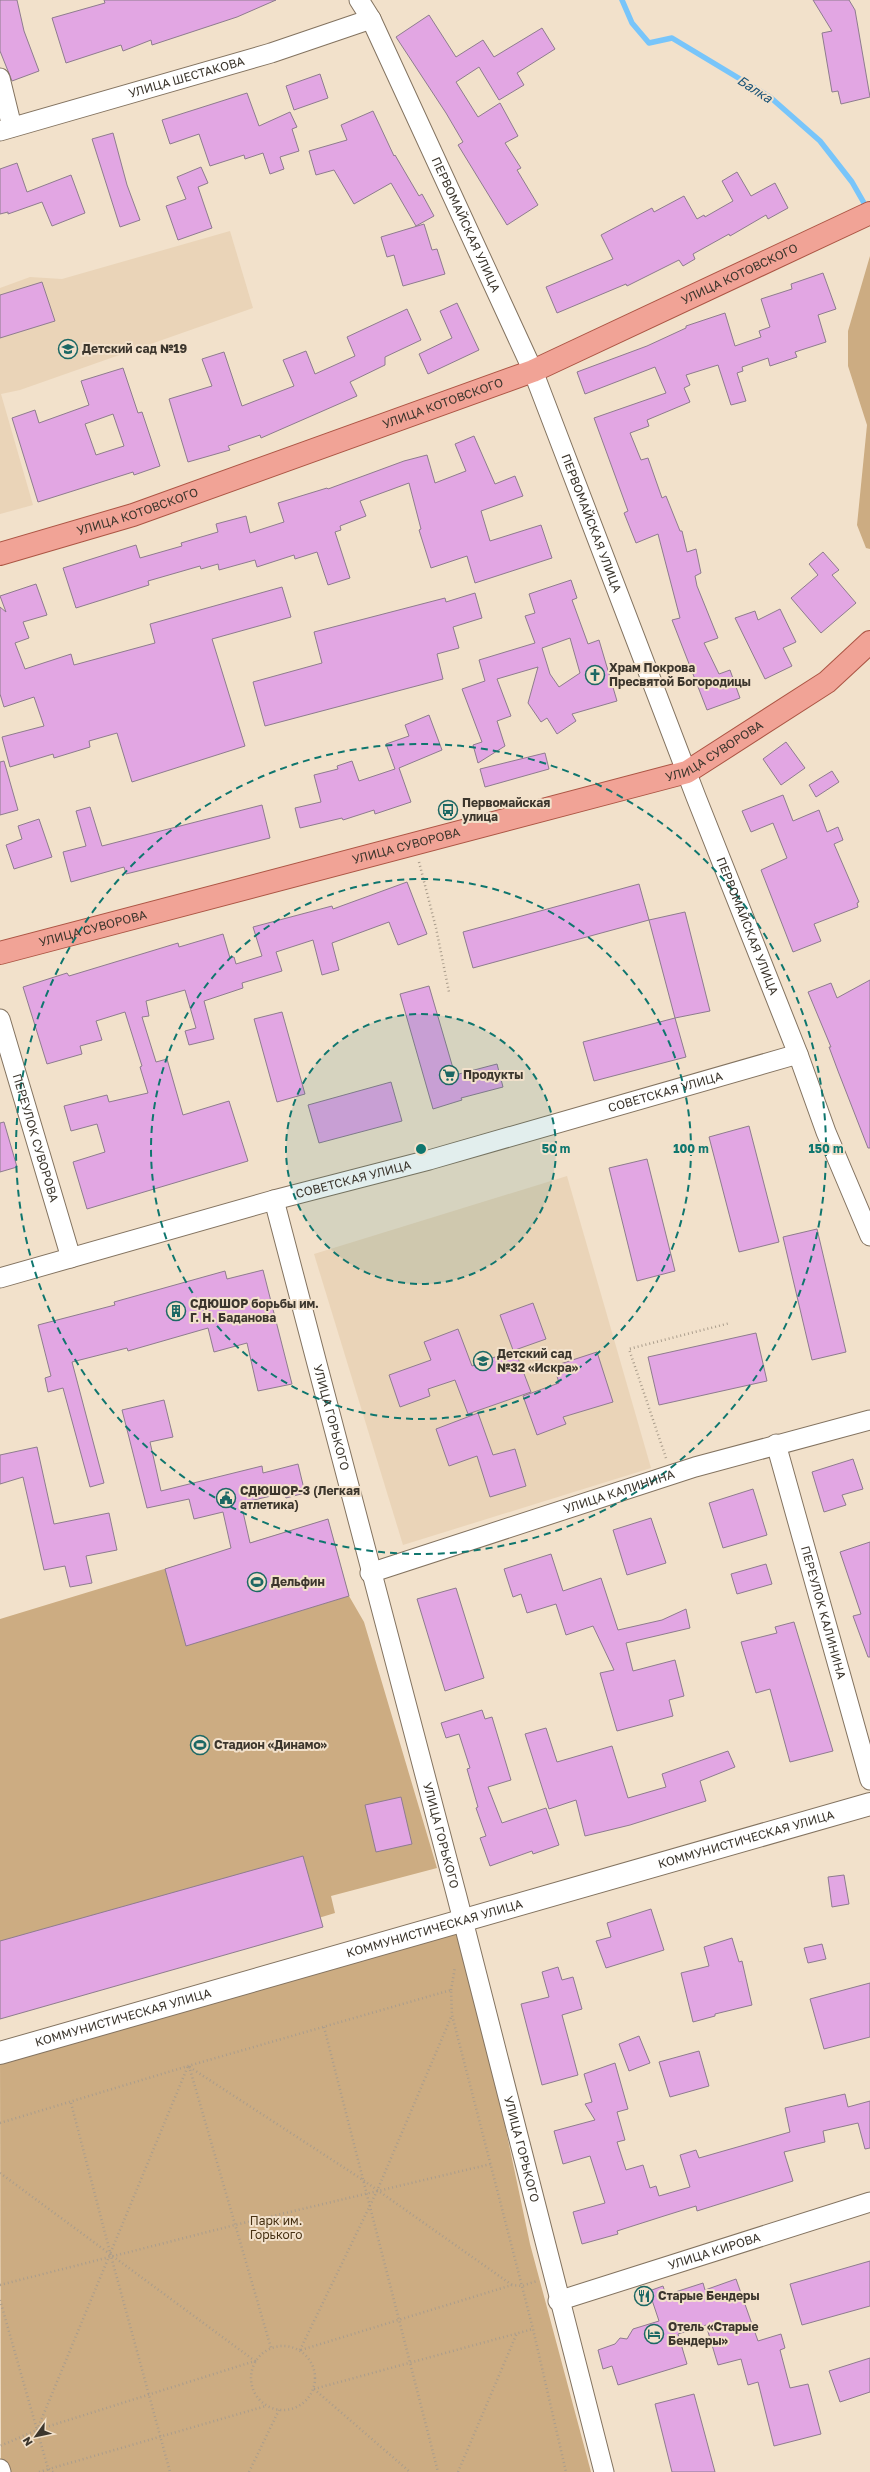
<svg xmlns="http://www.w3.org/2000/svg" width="870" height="2472" font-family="'Golos Text',sans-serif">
<rect width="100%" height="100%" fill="#f2e1cb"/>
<g fill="#ead4b8">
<polygon points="230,231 253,308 20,390 1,394 33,505 0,514 0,288 30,277 62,279"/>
<polygon points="567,1176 651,1468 403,1545 314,1254"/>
</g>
<g fill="#ccac82">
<polygon points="870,256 870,549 866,548 857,525 867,425 848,366 848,331"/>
<polygon points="328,1519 349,1596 364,1622 437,1868 331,1896 335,1913 0,2014 0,1619"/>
<polygon points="462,1922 530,2244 591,2472 1,2472 0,2053"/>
</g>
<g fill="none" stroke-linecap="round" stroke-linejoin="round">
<polyline stroke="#78c5fa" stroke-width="5.5" points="622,0 632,23 649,43 672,38 770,97 820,141 852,182 868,210"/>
</g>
<g fill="#e2a6e3" stroke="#8e7c8e" fill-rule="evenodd">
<polygon points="0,0 17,0 24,31 39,71 12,81 0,51"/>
<polygon points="104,0 276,0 237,17 152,45 151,40 123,51 121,45 66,63 52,18 105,3"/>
<polygon points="813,0 849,0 855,10 870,97 841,104 838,91 832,92 822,33 832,31"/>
<polygon points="429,15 456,57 483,40 494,57 542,28 555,49 517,73 524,85 499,100 479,67 456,82 478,117 500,103 518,136 505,143 521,168 517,170 538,205 507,225 458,145 463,142 446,113 396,37"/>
<polygon points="320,74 328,98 294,110 286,86"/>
<polygon points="247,93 259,126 290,112 297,127 292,129 299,151 280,157 284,169 270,174 263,153 245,159 244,155 210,166 199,134 170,144 162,120"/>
<polygon points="373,111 394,156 395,155 419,196 422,194 434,216 416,226 391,183 354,204 334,170 316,175 309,151 347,140 341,125"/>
<polygon points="113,133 127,185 140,220 120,227 92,139"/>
<polygon points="17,163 27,192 71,175 85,213 52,226 42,202 8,214 8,212 0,214 0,169"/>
<polygon points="201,167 208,183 198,187 212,228 178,240 166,206 186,199 177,177"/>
<polygon points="737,172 751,196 775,183 788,208 768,219 766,215 730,236 729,234 693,254 695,259 683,266 679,260 627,286 626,284 557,313 546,287 613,259 601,235 652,208 654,212 684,196 697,219 704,215 705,217 733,201 722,181"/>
<polygon points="424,224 432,250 437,249 445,274 403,286 394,255 387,257 381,237"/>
<polygon points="823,273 836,309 818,315 826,342 795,352 797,357 770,366 768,358 742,367 743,371 737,373 746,401 731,405 718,365 686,375 690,385 684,388 690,402 647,420 649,426 630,433 641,460 648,458 662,498 666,496 680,531 682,531 687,552 696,549 701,573 695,576 697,586 718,638 704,643 719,674 730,670 740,698 707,710 672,620 680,618 658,534 636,543 624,513 628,511 594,418 666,393 655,367 585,394 577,372 647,346 686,328 686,326 725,313 735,346 761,337 759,331 770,327 761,299 792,289 791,284"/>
<polygon points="42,282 55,321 0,338 0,295"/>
<polygon points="457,303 479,350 428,374 419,354 452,338 440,311"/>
<polygon points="407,309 421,340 385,357 385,365 350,382 357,396 261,438 260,435 228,446 230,450 188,462 169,399 212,386 202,359 224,352 242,406 294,386 283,360 306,351 315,374 355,356 347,337"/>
<path d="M123,368L138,413L142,412L160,466L134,475L133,472L38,502L12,418L35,410L39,423L89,405L81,381ZM113,414L124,446L96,455L85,424Z"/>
<polygon points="474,436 495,484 515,476 523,496 481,511 490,541 541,525 552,558 475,583 467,556 431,568 419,530 421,529 409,483 360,501 366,516 340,526 341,530 335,532 350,578 328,585 317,552 295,559 294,555 257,567 255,560 219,570 218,564 201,569 200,566 148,581 149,585 76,608 63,568 136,545 140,558 182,546 181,543 218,532 216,524 246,516 250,533 284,522 278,503 327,488 328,489 404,461 427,455 435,483 466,471 455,444"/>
<polygon points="823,552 839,570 832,575 856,603 821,633 791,598 818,575 809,564"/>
<path d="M571,580L577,598L572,600L588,644L599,640L617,701L572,714L576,721L557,734L547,718L541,722L528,703L538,667L497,679L511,716L497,721L505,746L478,763L473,745L482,742L462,689L485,681L479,660L535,643L525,616L535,613L529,594ZM570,638L580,673L559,687L550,674L542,648Z"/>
<polygon points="36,584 47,615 23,622 29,638 15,643 25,669 71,654 74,665 155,643 150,624 282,587 291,617 212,639 245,746 132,782 117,733 89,741 90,747 54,758 53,754 10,767 2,737 44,726 34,697 4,707 0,694 0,607 6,612 0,596"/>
<polygon points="475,593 482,618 453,627 459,648 437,654 443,679 265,726 253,682 322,663 314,632 445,598 446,602"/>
<polygon points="780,609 796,642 783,648 792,666 765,679 735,618 755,611 758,620"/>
<polygon points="429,715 442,750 399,768 411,802 375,814 374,810 343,820 342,818 300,828 295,808 321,802 314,775 338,769 337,766 352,761 359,781 395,769 386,744 409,736 405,725"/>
<polygon points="786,742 805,768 781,785 763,759"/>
<polygon points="545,753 549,769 485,787 480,769"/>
<polygon points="4,761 18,810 0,815 0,762"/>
<polygon points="832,771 839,782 816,797 809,785"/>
<polygon points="783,795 793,821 819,810 827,832 838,827 843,840 834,844 859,902 857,903 858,907 814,924 821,941 793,952 761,870 787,858 773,823 751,832 742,811"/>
<polygon points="262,805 270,838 126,874 124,867 71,882 63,852 86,846 76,811 90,807 102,846"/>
<polygon points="39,819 52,857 14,869 6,845 22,839 18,826"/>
<polygon points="407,882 427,934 398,945 389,922 332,943 339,970 322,975 313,940 276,952 282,971 242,983 243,988 204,1001 214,1039 189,1045 185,1031 196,1028 185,990 146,1001 149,1016 142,1017 156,1062 167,1059 183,1115 229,1101 248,1161 87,1209 73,1162 105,1152 97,1124 71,1131 64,1106 107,1095 109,1102 148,1093 140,1067 142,1066 125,1012 96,1021 102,1040 80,1046 82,1054 47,1064 23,987 67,973 69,976 178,943 179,947 223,934 230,958 234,957 236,964 262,956 253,927 332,906 333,909"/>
<polygon points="639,884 649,920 473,968 463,932"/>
<polygon points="685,912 710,1011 675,1018 649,920"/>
<polygon points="870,980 870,1148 868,1148 838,1071 829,1047 831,1047 808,992 831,983 837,998"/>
<polygon points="429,986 455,1075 497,1064 503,1087 461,1098 462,1100 433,1109 400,994"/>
<polygon points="282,1012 305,1094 277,1102 254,1019"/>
<polygon points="675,1018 686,1057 594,1081 583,1042"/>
<polygon points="391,1082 402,1121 319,1143 308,1105"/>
<polygon points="4,1122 17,1167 0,1172 0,1123"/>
<polygon points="749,1126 779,1242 739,1252 709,1137"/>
<polygon points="647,1159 675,1271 637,1281 609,1168"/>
<polygon points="817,1229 846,1352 812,1360 783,1237"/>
<polygon points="263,1270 292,1384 258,1391 247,1343 214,1352 208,1328 128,1351 127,1348 72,1362 104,1483 90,1487 63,1388 48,1392 45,1378 51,1376 38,1325 115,1305 114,1302 225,1271 227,1279"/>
<polygon points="533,1303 546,1339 515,1350 531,1392 468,1414 455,1380 428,1389 430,1396 400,1407 389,1375 431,1360 424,1342 458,1329 472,1366 513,1350 500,1315"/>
<polygon points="756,1333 767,1381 659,1405 648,1357"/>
<polygon points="597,1352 613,1402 563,1417 566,1424 537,1435 523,1396 559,1383 554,1366"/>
<polygon points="164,1400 173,1437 150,1442 161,1491 262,1466 263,1473 298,1464 305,1493 286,1498 284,1493 241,1503 250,1543 328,1519 349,1596 186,1646 165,1569 231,1548 223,1512 194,1519 189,1499 147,1508 122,1410"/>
<polygon points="478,1413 493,1455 515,1449 526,1486 490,1497 477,1456 449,1466 436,1429"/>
<polygon points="37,1447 54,1524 109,1513 117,1550 86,1556 92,1583 70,1587 65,1566 44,1570 23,1477 0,1484 0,1455"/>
<polygon points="853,1459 863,1489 842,1495 846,1505 824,1512 812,1472"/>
<polygon points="753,1489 767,1535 723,1548 709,1503"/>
<polygon points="651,1518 666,1563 627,1575 613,1530"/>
<polygon points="870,1542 870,1657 868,1657 853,1616 861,1614 840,1552"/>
<polygon points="551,1554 563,1591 601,1578 618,1630 662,1620 686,1609 690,1628 626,1643 633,1671 675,1660 684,1696 669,1700 673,1716 617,1731 600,1673 614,1670 593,1626 566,1635 556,1604 527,1613 521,1594 513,1597 504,1569"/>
<polygon points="766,1564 772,1584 737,1594 731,1574"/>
<polygon points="456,1588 484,1678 445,1691 417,1599"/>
<polygon points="794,1622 833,1751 790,1762 770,1689 756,1693 741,1642 777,1633 775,1627"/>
<polygon points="482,1710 485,1719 492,1717 511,1780 488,1787 502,1823 546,1808 559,1845 533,1854 532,1851 490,1866 480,1838 486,1836 476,1808 478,1807 467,1769 470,1768 459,1734 446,1738 441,1723"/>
<polygon points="546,1728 557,1762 612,1746 628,1798 666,1787 662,1774 728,1751 735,1767 700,1781 706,1801 630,1825 585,1836 576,1800 549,1809 525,1734"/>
<polygon points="401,1797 412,1844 376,1852 365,1805"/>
<polygon points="303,1856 323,1927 0,2019 0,1941"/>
<polygon points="844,1875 849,1904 832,1907 828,1877"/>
<polygon points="651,1909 664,1950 606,1968 596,1941 611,1937 607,1923"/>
<polygon points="732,1938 739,1962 742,1961 752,2005 715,2014 715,2016 693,2022 681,1973 709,1966 704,1947"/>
<polygon points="822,1944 826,1959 808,1963 804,1948"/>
<polygon points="558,1967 562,1980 573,1977 582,2009 562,2015 578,2075 542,2085 521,2004 549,1997 542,1972"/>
<polygon points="870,1983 870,2037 824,2049 810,1999"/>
<polygon points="639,2036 650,2063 629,2071 619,2044"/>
<polygon points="699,2051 709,2086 670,2097 659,2062"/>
<polygon points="615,2063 628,2109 617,2112 625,2140 617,2142 626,2170 643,2165 650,2188 656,2186 659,2196 690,2187 680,2155 696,2150 699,2158 790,2132 785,2108 845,2094 848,2107 870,2101 870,2148 865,2149 858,2123 823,2131 825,2142 784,2152 793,2181 697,2211 696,2206 664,2216 617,2231 618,2234 582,2244 573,2212 605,2203 590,2156 563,2164 554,2131 595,2120 585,2104 592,2102 584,2074"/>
<polygon points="870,2261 870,2306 802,2325 790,2284"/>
<polygon points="736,2279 758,2341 781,2334 785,2348 780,2350 790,2388 808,2384 821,2434 774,2446 758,2382 748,2385 741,2359 718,2365 706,2325 678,2334 687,2364 618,2385 612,2366 603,2369 598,2350 615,2344 620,2338 627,2339 633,2329 659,2321 649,2291 663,2286 666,2295 703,2283 705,2290"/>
<polygon points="870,2358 870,2392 840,2402 829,2371"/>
<polygon points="694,2394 715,2472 672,2472 655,2404"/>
</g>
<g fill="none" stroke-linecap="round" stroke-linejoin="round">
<defs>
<g id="minor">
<path id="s1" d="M359,0L371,19L533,371L696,797L798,1054L826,1132L870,1236"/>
<polyline points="0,78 12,127"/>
<path id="s2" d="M0,131L271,53L371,19"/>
<path id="s3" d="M0,1019L71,1258"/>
<path id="s4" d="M274,1200L457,1897L604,2472"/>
<path id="s5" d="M0,1278L274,1200L429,1160L798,1054"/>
<path id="s6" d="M776,1444L870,1780"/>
<path id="s7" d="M370,1573L695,1467L870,1420"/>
<path id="s8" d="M558,2301L870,2202"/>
<polyline points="0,2469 1,2472"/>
</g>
<g id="secondary">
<path id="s9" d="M0,2053L870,1804"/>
</g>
<g id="primary">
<path id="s10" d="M0,554L133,515L533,371L870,213"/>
<path id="s11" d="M0,953L687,772L827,682L870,642"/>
</g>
</defs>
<use href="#minor" stroke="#837360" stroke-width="21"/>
<use href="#secondary" stroke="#837360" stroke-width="24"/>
<use href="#primary" stroke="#ac5544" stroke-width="24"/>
<g stroke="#aa9d8c" stroke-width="2.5" stroke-dasharray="1 3" stroke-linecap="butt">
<polyline points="419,862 436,928 449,992"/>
<polyline points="666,1458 629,1349 730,1323"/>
<polyline points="451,1990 455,1967"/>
<polyline points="324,2027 438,2472"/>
<polyline points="189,2066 271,2348"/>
<polyline points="71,2103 111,2256 170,2472"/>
<polyline points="0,2123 188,2066 451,1990 452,2015 533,2329 566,2472"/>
<polyline points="0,2173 255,2361 37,2430 0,2446"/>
<polyline points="0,2285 235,2225 491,2164"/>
<polyline points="0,2300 49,2472"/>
<circle cx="283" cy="2378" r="32"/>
<polyline points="300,2350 377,2191 452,2015"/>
<polyline points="301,2350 512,2285 522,2286 537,2281"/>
<polyline points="314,2389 533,2329"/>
<polyline points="314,2389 410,2472"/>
<polyline points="37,2430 188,2066 363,2180 512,2285"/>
<polyline points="39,2472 49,2469"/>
<polyline points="53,2472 49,2469 266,2406"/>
<polyline points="249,2472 279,2410"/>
<polyline points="458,2472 517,2333"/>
</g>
<use href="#minor" stroke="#fff" stroke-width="19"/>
<use href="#secondary" stroke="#fff" stroke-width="22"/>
<use href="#primary" stroke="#f1a396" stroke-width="22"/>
</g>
<circle cx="421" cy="1149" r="135" fill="#0f766e" fill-opacity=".12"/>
<g fill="none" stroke="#0f766e" stroke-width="2" stroke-dasharray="7 5">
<circle cx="421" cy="1149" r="135"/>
<circle cx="421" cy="1149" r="270"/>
<circle cx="421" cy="1149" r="405"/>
</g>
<defs>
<symbol id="school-ring" viewBox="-11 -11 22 22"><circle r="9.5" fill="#f2e1cb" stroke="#1c6864" stroke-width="1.5"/><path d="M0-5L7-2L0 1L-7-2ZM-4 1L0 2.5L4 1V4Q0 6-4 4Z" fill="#1c6864"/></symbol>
<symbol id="church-ring" viewBox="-11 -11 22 22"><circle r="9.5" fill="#f2e1cb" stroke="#1c6864" stroke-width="1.5"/><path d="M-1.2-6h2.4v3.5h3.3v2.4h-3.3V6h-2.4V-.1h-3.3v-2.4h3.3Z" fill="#1c6864"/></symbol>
<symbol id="bus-ring" viewBox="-11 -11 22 22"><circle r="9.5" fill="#f2e1cb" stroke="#1c6864" stroke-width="1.5"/><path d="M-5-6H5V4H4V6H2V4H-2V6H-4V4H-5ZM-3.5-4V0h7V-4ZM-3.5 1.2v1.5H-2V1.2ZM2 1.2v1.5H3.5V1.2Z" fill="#1c6864"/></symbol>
<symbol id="supermarket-ring" viewBox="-11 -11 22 22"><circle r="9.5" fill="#f2e1cb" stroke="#1c6864" stroke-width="1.5"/><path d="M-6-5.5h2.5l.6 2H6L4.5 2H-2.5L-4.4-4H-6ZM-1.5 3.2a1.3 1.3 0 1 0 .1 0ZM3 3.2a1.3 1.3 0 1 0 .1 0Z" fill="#1c6864"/></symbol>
<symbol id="building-ring" viewBox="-11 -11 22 22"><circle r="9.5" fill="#f2e1cb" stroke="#1c6864" stroke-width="1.5"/><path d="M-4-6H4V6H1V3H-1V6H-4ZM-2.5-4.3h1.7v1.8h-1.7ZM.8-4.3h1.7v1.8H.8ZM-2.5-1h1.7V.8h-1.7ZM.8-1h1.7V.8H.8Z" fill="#1c6864"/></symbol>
<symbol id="civic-ring" viewBox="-11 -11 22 22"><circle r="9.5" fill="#f2e1cb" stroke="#1c6864" stroke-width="1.5"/><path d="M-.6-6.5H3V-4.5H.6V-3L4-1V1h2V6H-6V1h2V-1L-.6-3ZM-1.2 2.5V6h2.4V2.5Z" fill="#1c6864"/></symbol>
<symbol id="stadium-ring" viewBox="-11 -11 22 22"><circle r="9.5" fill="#f2e1cb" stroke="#1c6864" stroke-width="1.5"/><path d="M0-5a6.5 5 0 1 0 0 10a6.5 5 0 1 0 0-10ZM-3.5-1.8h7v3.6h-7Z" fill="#1c6864"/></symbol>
<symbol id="restaurant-ring" viewBox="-11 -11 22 22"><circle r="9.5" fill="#f2e1cb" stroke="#1c6864" stroke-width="1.5"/><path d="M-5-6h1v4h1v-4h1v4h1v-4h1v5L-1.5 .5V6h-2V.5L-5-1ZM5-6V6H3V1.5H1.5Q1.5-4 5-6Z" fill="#1c6864"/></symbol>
<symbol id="hotel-ring" viewBox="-11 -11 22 22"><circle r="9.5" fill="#f2e1cb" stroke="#1c6864" stroke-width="1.5"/><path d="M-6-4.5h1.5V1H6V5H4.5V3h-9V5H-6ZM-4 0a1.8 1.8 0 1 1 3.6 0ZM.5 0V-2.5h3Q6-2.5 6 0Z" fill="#1c6864"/></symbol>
</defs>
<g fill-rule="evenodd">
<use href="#school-ring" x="57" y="338" width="22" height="22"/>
<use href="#church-ring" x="584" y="664" width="22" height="22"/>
<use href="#bus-ring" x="437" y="799" width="22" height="22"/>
<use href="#supermarket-ring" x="438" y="1064" width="22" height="22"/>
<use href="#building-ring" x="165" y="1300" width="22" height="22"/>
<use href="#school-ring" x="472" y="1350" width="22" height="22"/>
<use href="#civic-ring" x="215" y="1487" width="22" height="22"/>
<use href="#stadium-ring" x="246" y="1571" width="22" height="22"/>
<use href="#stadium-ring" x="189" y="1734" width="22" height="22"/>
<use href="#restaurant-ring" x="633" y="2285" width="22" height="22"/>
<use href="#hotel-ring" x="643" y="2323" width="22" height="22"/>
</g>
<g text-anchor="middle" stroke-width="4" stroke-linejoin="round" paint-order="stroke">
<g font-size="12" fill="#3c362d" stroke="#f2e1cb">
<text dy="4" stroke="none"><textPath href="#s2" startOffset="194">УЛИЦА ШЕСТАКОВА</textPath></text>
<text dy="4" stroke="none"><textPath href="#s1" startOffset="249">ПЕРВОМАЙСКАЯ УЛИЦА</textPath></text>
<text dy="4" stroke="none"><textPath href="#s10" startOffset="792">УЛИЦА КОТОВСКОГО</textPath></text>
<text dy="4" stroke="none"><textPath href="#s10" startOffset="468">УЛИЦА КОТОВСКОГО</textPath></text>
<text dy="4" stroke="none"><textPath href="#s10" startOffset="144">УЛИЦА КОТОВСКОГО</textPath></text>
<text dy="4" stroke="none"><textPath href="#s1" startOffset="573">ПЕРВОМАЙСКАЯ УЛИЦА</textPath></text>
<text dy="4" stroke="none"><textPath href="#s11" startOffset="744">УЛИЦА СУВОРОВА</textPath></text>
<text dy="4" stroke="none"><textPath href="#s11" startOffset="420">УЛИЦА СУВОРОВА</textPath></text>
<text dy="4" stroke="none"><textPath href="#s1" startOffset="1005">ПЕРВОМАЙСКАЯ УЛИЦА</textPath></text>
<text dy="4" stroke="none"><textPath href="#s11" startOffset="96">УЛИЦА СУВОРОВА</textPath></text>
<text dy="4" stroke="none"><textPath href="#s5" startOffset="691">СОВЕТСКАЯ УЛИЦА</textPath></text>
<text dy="4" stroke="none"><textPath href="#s3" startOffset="124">ПЕРЕУЛОК СУВОРОВА</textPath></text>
<text dy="4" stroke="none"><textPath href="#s5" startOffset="367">СОВЕТСКАЯ УЛИЦА</textPath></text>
<text dy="4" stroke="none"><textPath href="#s4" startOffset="225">УЛИЦА ГОРЬКОГО</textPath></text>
<text dy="4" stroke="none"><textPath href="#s7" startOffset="262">УЛИЦА КАЛИНИНА</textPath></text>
<text dy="4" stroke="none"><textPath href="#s6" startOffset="175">ПЕРЕУЛОК КАЛИНИНА</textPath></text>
<text dy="4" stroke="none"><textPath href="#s4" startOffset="657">УЛИЦА ГОРЬКОГО</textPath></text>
<text dy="4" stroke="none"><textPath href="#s9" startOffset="776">КОММУНИСТИЧЕСКАЯ УЛИЦА</textPath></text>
<text dy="4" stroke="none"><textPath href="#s9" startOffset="452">КОММУНИСТИЧЕСКАЯ УЛИЦА</textPath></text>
<text dy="4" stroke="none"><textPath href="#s9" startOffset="128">КОММУНИСТИЧЕСКАЯ УЛИЦА</textPath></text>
<text dy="4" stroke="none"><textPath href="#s4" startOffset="981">УЛИЦА ГОРЬКОГО</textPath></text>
<text dy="4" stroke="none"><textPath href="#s8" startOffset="164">УЛИЦА КИРОВА</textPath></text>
</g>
<g font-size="12" font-weight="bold" fill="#3c362d" stroke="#f2e1cb" text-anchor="start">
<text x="82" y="353">Детский сад №19</text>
<text x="609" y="672">Храм Покрова<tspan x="609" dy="14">Пресвятой Богородицы</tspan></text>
<text x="462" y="807">Первомайская<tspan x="462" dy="14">улица</tspan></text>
<text x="463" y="1079">Продукты</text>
<text x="190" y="1308">СДЮШОР борьбы им.<tspan x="190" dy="14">Г. Н. Баданова</tspan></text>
<text x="497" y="1358">Детский сад<tspan x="497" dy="14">№32 «Искра»</tspan></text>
<text x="240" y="1495">СДЮШОР-3 (Легкая<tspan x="240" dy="14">атлетика)</tspan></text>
<text x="271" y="1586">Дельфин</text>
<text x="214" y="1749">Стадион «Динамо»</text>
<text x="658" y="2300">Старые Бендеры</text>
<text x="668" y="2331">Отель «Старые<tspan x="668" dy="14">Бендеры»</tspan></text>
</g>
<g font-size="12" fill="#473113" stroke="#f2e1cb">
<text x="276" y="2225">Парк им.<tspan x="276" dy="14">Горького</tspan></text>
</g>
<g font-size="13" font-style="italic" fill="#1b5477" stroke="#f2e1cb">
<text transform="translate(755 89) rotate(33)" y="5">Балка</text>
</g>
</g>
<circle cx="421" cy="1149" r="6" fill="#0f766e" stroke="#f2e1cb" stroke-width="2"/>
<g font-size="12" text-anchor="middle" font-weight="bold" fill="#0f766e" stroke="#f2e1cb" stroke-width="4" stroke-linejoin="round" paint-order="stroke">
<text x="556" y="1153">50 m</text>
<text x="691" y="1153">100 m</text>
<text x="826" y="1153">150 m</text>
</g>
<g transform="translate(36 2436) rotate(237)" stroke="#f2e1cb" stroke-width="3" paint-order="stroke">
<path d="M0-3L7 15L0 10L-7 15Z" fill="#3c362d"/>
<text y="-6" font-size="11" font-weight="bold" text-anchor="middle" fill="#3c362d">N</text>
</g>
</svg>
